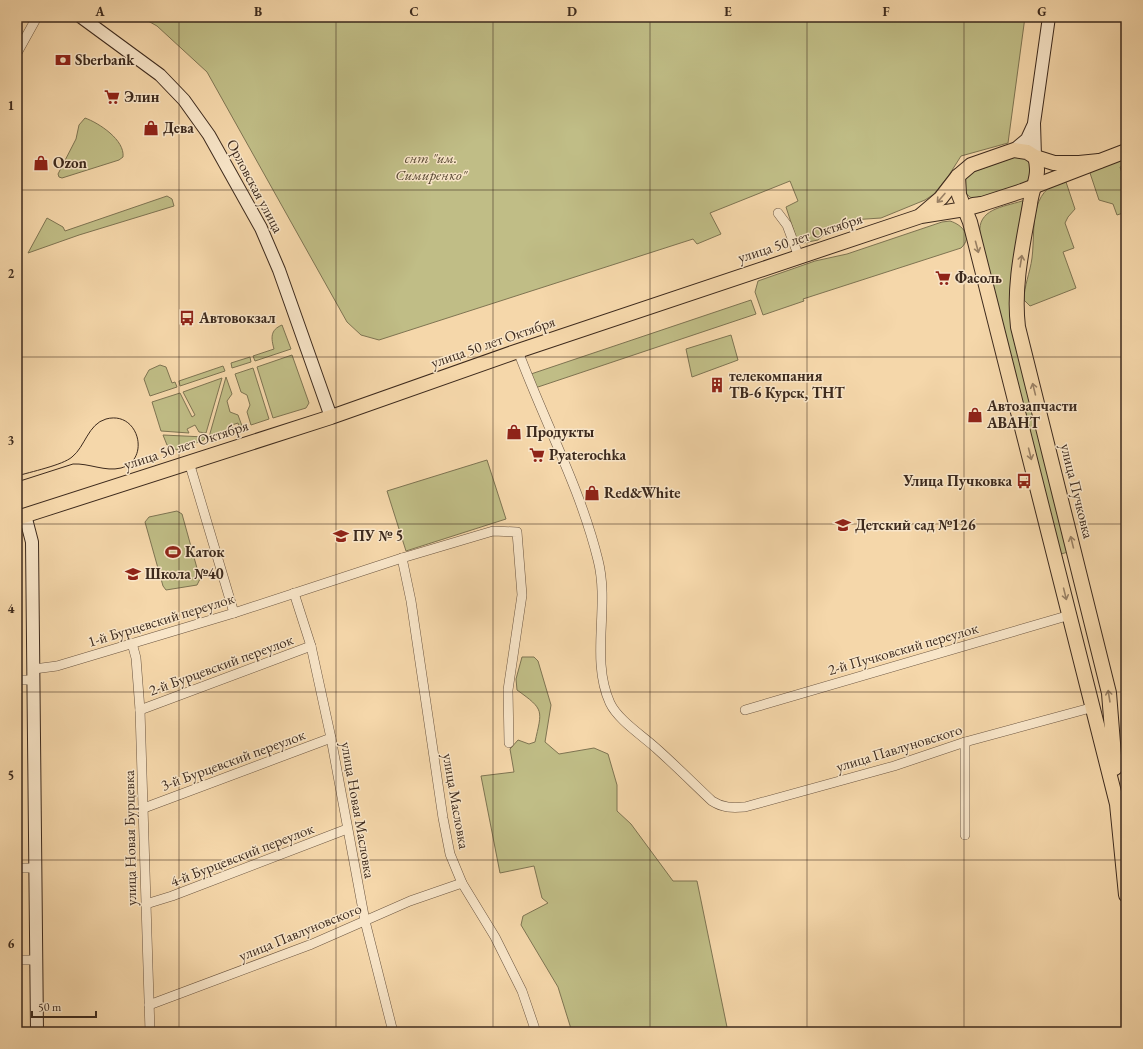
<svg xmlns="http://www.w3.org/2000/svg" width="1143" height="1049" font-family="'EB Garamond',serif">
<rect width="100%" height="100%" fill="#f5d7aa"/>
<filter id="stains"><feTurbulence type="fractalNoise" baseFrequency=".005" numOctaves="4"/><feColorMatrix values="0 0 0 0 .2 0 0 0 0 .09 0 0 0 0 .02 0 0 0 .5 -.17"/></filter>
<radialGradient id="worn" r=".72"><stop offset=".6" stop-color="#630" stop-opacity="0"/><stop offset="1" stop-color="#630" stop-opacity=".3"/></radialGradient>
<g fill="#c0bd86" stroke="#7e7452">
<polygon points="141,17 1025,17 1008,143 961,156 949,175 934,194 925,200 881,218 851,220 835,226 818,240 798,244 786,207 798,201 790,181 710,213 721,234 697,244 693,239 379,340 361,335 347,322 207,72 157,26"/>
<path d="M85,118C99,123 125,140 123,157L119,160L62,178L59,177L58,174L76,139L79,125Z"/>
<path d="M1015,157L1028,159C1033,168 1033,178 1024,185L974,199C963,195 962,183 967,174Z"/>
<polygon points="1126,158 1126,165 1120,167 1126,186 1126,212 1117,215 1113,204 1099,200 1089,170"/>
<path d="M1065,179L1075,209L1068,217L1065,223L1074,248L1063,252L1076,288L1030,306L1024,300C1024,286 1030,273 1032,258C1036,226 1027,192 1065,179Z"/>
<polygon points="167,196 172,199 174,206 79,235 28,253 47,218 63,227 65,231"/>
<path d="M1022,201H1025L1013,292L1068,552L1061,554L980,234C977,209 1003,207 1022,201Z"/>
<path d="M950,221C963,225 973,237 961,248L803,299L804,301L763,315L755,292L758,281L815,261L847,254L942,222Z"/>
<polygon points="751,300 756,314 535,388 531,374"/>
<path d="M282,325L291,349L255,361L253,356L274,349C271,338 270,330 282,325Z"/>
<polygon points="731,335 738,360 692,377 686,349"/>
<polygon points="292,355 309,403 306,408 273,418 257,367"/>
<polygon points="250,357 251,362 232,368 231,363"/>
<polygon points="160,365 166,367 172,383 175,382 177,387 150,396 144,379 149,370"/>
<polygon points="223,366 225,371 180,386 179,381"/>
<polygon points="253,368 269,419 251,425 247,412 250,405 247,395 241,392 235,374"/>
<polygon points="226,377 232,394 227,401 230,412 238,415 242,426 239,427 238,423 232,425 233,429 209,437"/>
<polygon points="222,378 206,433 199,432 195,425 187,429 189,433 161,431 152,402 180,393 192,417 195,415 183,392"/>
<polygon points="163,435 205,437 204,440 177,450 167,445"/>
<polygon points="487,460 506,519 406,551 387,491"/>
<polygon points="177,511 182,514 200,579 197,585 166,590 163,586 145,522 149,517"/>
<path d="M522,657H534L538,661L551,705L545,742L559,754L594,748L608,754L617,785V811L631,824L673,881H697L728,1032H572L558,987L521,925L523,916L548,903L542,898L534,866L500,873L481,776L514,772L510,749L518,740L529,744L535,742C542,710 545,710 517,690L516,679Z"/>
</g>
<g fill="none" stroke-linecap="round" stroke-linejoin="round">
<defs>
<g id="street">
<polyline points="17,53 37,17"/>
<polyline points="778,213 787,225 799,257"/>
<path d="M518,351C544,421 580,487 598,560C610,607 590,659 610,703C618,720 643,736 657,749C676,766 694,784 712,801C723,808 732,808 745,807L894,766L965,742L1094,707"/>
<polyline points="189,462 234,613"/>
<polyline points="402,558 411,601 443,818 450,854 462,883 495,937 522,991 536,1032"/>
<polyline points="294,593 311,646 331,738 365,921 393,1032"/>
<polyline points="132,643 136,658 140,710 150,1032"/>
<polyline points="34,669 57,666 234,613 402,558 493,531 517,532 522,595 508,690 509,743"/>
<polyline points="17,680 34,680"/>
<polyline points="140,710 311,646"/>
<polyline points="745,710 1070,615"/>
<polyline points="965,742 965,835"/>
<polyline points="144,808 331,738"/>
<polyline points="17,868 35,868"/>
<polyline points="146,904 172,896 347,829"/>
<polyline points="17,960 36,960"/>
<polyline points="149,1005 312,944 410,901 462,883"/>
</g>
<g id="secondary">
<polyline points="81,17 160,75 184,100 209,135 261,228 279,270 331,417"/>
<polyline points="1014,150 1027,139 1033,126"/>
<polyline points="1035,157 1034,123 1049,17"/>
<polyline points="25,515 32,542 37,1032"/>
</g>
<g id="primary">
<path d="M1035,157C1041,175 1032,187 1030,204C1023,244 1013,286 1018,327L1109,693L1115,768"/>
<polyline points="958,176 959,195 970,222 1117,804 1126,895"/>
<polyline points="973,205 982,204 1022,191 1126,151"/>
<polyline points="921,215 941,198 958,176 971,165 1014,150 1027,152 1035,157 1054,163 1079,163 1099,161"/>
<polyline points="17,518 331,417 518,351 921,216 965,209 982,204"/>
</g>
</defs>
<use href="#street" stroke="#6b5540" stroke-width="10"/>
<use href="#secondary" stroke="#3d2a1d" stroke-width="14"/>
<use href="#primary" stroke="#3d2a1d" stroke-width="16"/>
<use href="#street" stroke="#f8e5c8" stroke-width="9"/>
<use href="#secondary" stroke="#f8e5c8" stroke-width="12"/>
<use href="#primary" stroke="#f5d7aa" stroke-width="14"/>
<path stroke="#3d2a1d" stroke-width="1" d="M17,476C30,472 63,465 72,457C85,447 88,424 106,419C139,410 151,460 121,468C105,472 89,463 73,464L17,482"/>
</g>
<defs><path id="oneway-shaft" d="M-6 0H5M1.5-3L5.5 0L1.5 3" fill="none" stroke-width="1.6" stroke-linecap="round" stroke-linejoin="round"/></defs>
<g stroke="#998064">
<use href="#oneway-shaft" transform="translate(941 198) rotate(131)"/>
<use href="#oneway-shaft" transform="translate(977 247) rotate(75)"/>
<use href="#oneway-shaft" transform="translate(1021 261) rotate(-81)"/>
<use href="#oneway-shaft" transform="translate(1034 389) rotate(-104)"/>
<use href="#oneway-shaft" transform="translate(1030 454) rotate(76)"/>
<use href="#oneway-shaft" transform="translate(1072 542) rotate(-104)"/>
<use href="#oneway-shaft" transform="translate(1065 594) rotate(76)"/>
<use href="#oneway-shaft" transform="translate(1109 696) rotate(-99)"/>
</g>
<path fill="none" stroke="#3d2a1d" stroke-width="1" stroke-opacity="0.55" d="M179,17V1032M336,17V1032M493,17V1032M650,17V1032M807,17V1032M964,17V1032M17,190H1126M17,357H1126M17,524H1126M17,692H1126M17,860H1126"/>
<defs>
<symbol id="bank-bare" viewBox="-9 -9 18 18"><path d="M-6-4H6V4H-6ZM0-2.3a2.3 2.3 0 1 0 0 4.6a2.3 2.3 0 1 0 0-4.6Z" fill="#8f2418" stroke="#f8e5c8" stroke-width="2.5" paint-order="stroke"/></symbol>
<symbol id="supermarket-bare" viewBox="-9 -9 18 18"><path d="M-6-5.5h2.5l.6 2H6L4.5 2H-2.5L-4.4-4H-6ZM-1.5 3.2a1.3 1.3 0 1 0 .1 0ZM3 3.2a1.3 1.3 0 1 0 .1 0Z" fill="#8f2418" stroke="#f8e5c8" stroke-width="2.5" paint-order="stroke"/></symbol>
<symbol id="shop-bare" viewBox="-9 -9 18 18"><path d="M-5-2.5h2.3a2.7 3.5 0 0 1 5.4 0H5L5.5 6h-11ZM-1.5-2.5h3a1.5 2.3 0 0 0-3 0Z" fill="#8f2418" stroke="#f8e5c8" stroke-width="2.5" paint-order="stroke"/></symbol>
<symbol id="bus-bare" viewBox="-9 -9 18 18"><path d="M-5-6H5V4H4V6H2V4H-2V6H-4V4H-5ZM-3.5-4V0h7V-4ZM-3.5 1.2v1.5H-2V1.2ZM2 1.2v1.5H3.5V1.2Z" fill="#8f2418" stroke="#f8e5c8" stroke-width="2.5" paint-order="stroke"/></symbol>
<symbol id="building-bare" viewBox="-9 -9 18 18"><path d="M-4-6H4V6H1V3H-1V6H-4ZM-2.5-4.3h1.7v1.8h-1.7ZM.8-4.3h1.7v1.8H.8ZM-2.5-1h1.7V.8h-1.7ZM.8-1h1.7V.8H.8Z" fill="#8f2418" stroke="#f8e5c8" stroke-width="2.5" paint-order="stroke"/></symbol>
<symbol id="school-bare" viewBox="-9 -9 18 18"><path d="M0-5L7-2L0 1L-7-2ZM-4 1L0 2.5L4 1V4Q0 6-4 4Z" fill="#8f2418" stroke="#f8e5c8" stroke-width="2.5" paint-order="stroke"/></symbol>
<symbol id="stadium-bare" viewBox="-9 -9 18 18"><path d="M0-5a6.5 5 0 1 0 0 10a6.5 5 0 1 0 0-10ZM-3.5-1.8h7v3.6h-7Z" fill="#8f2418" stroke="#f8e5c8" stroke-width="2.5" paint-order="stroke"/></symbol>
</defs>
<g fill-rule="evenodd">
<use href="#bank-bare" x="52" y="49" width="22" height="22"/>
<use href="#supermarket-bare" x="101" y="86" width="22" height="22"/>
<use href="#shop-bare" x="140" y="117" width="22" height="22"/>
<use href="#shop-bare" x="30" y="152" width="22" height="22"/>
<use href="#supermarket-bare" x="932" y="267" width="22" height="22"/>
<use href="#bus-bare" x="176" y="307" width="22" height="22"/>
<use href="#building-bare" x="706" y="374" width="22" height="22"/>
<use href="#shop-bare" x="964" y="404" width="22" height="22"/>
<use href="#shop-bare" x="503" y="421" width="22" height="22"/>
<use href="#supermarket-bare" x="526" y="444" width="22" height="22"/>
<use href="#bus-bare" x="1013" y="470" width="22" height="22"/>
<use href="#shop-bare" x="581" y="482" width="22" height="22"/>
<use href="#school-bare" x="832" y="514" width="22" height="22"/>
<use href="#school-bare" x="330" y="525" width="22" height="22"/>
<use href="#stadium-bare" x="162" y="541" width="22" height="22"/>
<use href="#school-bare" x="122" y="563" width="22" height="22"/>
</g>
<g text-anchor="middle" stroke-width="3" stroke-linejoin="round" paint-order="stroke">
<g font-size="15" font-weight="bold" fill="#3d2a1d" stroke="#f8e5c8" text-anchor="start">
<text x="75" y="65">Sberbank</text>
<text x="124" y="102">Элин</text>
<text x="163" y="133">Дева</text>
<text x="53" y="168">Ozon</text>
<text x="955" y="283">Фасоль</text>
<text x="199" y="323">Автовокзал</text>
<text x="729" y="381">телекомпания<tspan x="729" dy="17">ТВ-6 Курск, ТНТ</tspan></text>
<text x="987" y="411">Автозапчасти<tspan x="987" dy="17">АВАНТ</tspan></text>
<text x="526" y="437">Продукты</text>
<text x="549" y="460">Pyaterochka</text>
<text x="1012" y="486" text-anchor="end">Улица Пучковка</text>
<text x="604" y="498">Red&amp;White</text>
<text x="855" y="530">Детский сад №126</text>
<text x="353" y="541">ПУ № 5</text>
<text x="185" y="557">Каток</text>
<text x="145" y="579">Школа №40</text>
</g>
<g font-size="15" font-style="italic" fill="#574732" stroke="#f8e5c8">
<text x="431" y="163">снт "им.<tspan x="431" dy="17">Симиренко"</tspan></text>
</g>
<g font-size="15" fill="#3d2a1d" stroke="#f8e5c8">
<text transform="translate(255 186) rotate(62)" y="5">Орловская улица</text>
<text transform="translate(800 238) rotate(-18)" y="5">улица 50 лет Октября</text>
<text transform="translate(493 342) rotate(-19)" y="5">улица 50 лет Октября</text>
<text transform="translate(186 445) rotate(-18)" y="5">улица 50 лет Октября</text>
<text transform="translate(1077 491) rotate(76)" y="5">улица Пучковка</text>
<text transform="translate(161 620) rotate(-17)" y="5">1-й Бурцевский переулок</text>
<text transform="translate(903 649) rotate(-16)" y="5">2-й Пучковский переулок</text>
<text transform="translate(221 665) rotate(-20)" y="5">2-й Бурцевский переулок</text>
<text transform="translate(899 748) rotate(-17)" y="5">улица Павлуновского</text>
<text transform="translate(233 760) rotate(-20)" y="5">3-й Бурцевский переулок</text>
<text transform="translate(456 801) rotate(80)" y="5">улица Масловка</text>
<text transform="translate(358 810) rotate(80)" y="5">улица Новая Масловка</text>
<text transform="translate(130 838) rotate(-91)" y="5">улица Новая Бурцевка</text>
<text transform="translate(242 855) rotate(-21)" y="5">4-й Бурцевский переулок</text>
<text transform="translate(300 932) rotate(-22)" y="5">улица Павлуновского</text>
</g>
</g>
<rect width="1143" height="1049" fill="none" stroke="#f5d7aa" stroke-width="44"/>
<path d="M32 1011v6h64v-6" fill="none" stroke="#3d2a1d" stroke-width="2"/>
<text x="38" y="1011" font-size="12" fill="#3d2a1d" stroke="#f8e5c8" stroke-width="3" paint-order="stroke">50 m</text>
<rect x="22" y="22" width="1099" height="1005" fill="none" stroke="#3d2a1d" stroke-width="1.5"/>
<g font-size="13" text-anchor="middle" font-weight="bold" fill="#3d2a1d">
<text x="100" y="16">A</text>
<text x="258" y="16">B</text>
<text x="414" y="16">C</text>
<text x="572" y="16">D</text>
<text x="728" y="16">E</text>
<text x="886" y="16">F</text>
<text x="1042" y="16">G</text>
<text x="11" y="110">1</text>
<text x="11" y="278">2</text>
<text x="11" y="445">3</text>
<text x="11" y="613">4</text>
<text x="11" y="780">5</text>
<text x="11" y="948">6</text>
</g>
<rect width="100%" height="100%" filter="url(#stains)"/>
<rect width="100%" height="100%" fill="url(#worn)"/>
</svg>
